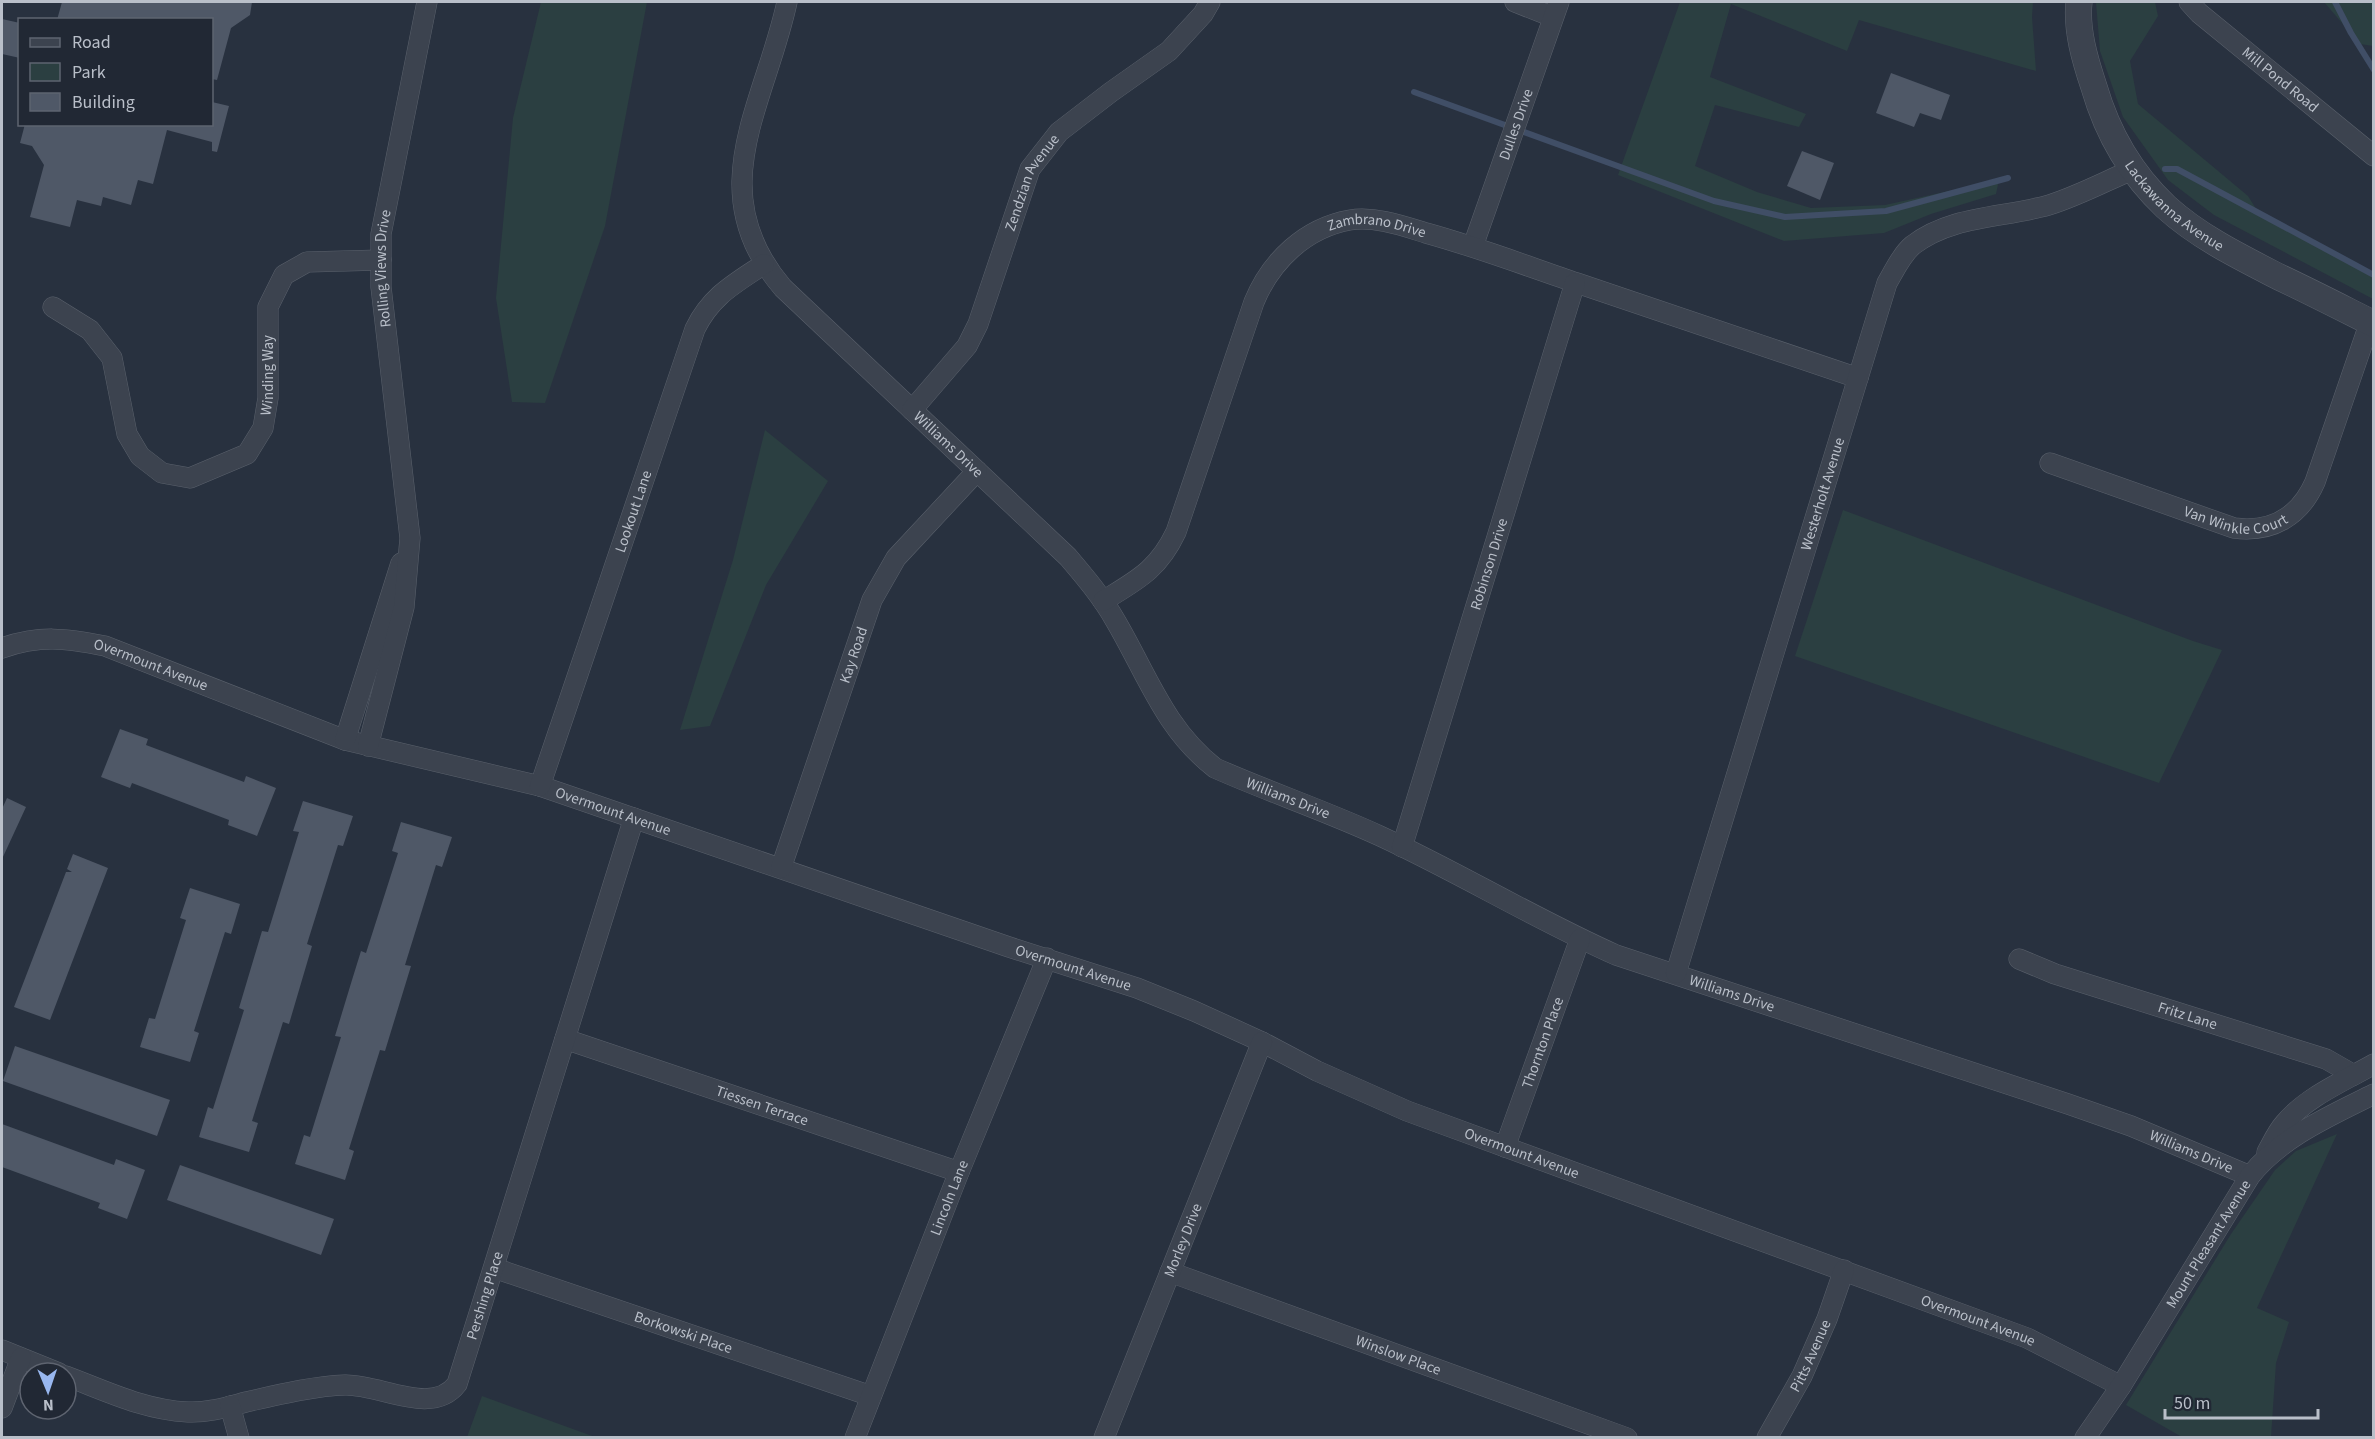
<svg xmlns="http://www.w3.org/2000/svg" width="2375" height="1439" font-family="'Source Sans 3',sans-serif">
<rect width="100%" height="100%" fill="#28313f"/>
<g fill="#2b3f41">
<polygon points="541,2 647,2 605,226 545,403 512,402 496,298 513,118"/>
<polygon points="1680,2 2033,2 2032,17 2036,71 1859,20 1847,51 1731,4 1710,77 1806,114 1799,127 1715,105 1695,166 1757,192 1811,208 1885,205 1999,180 1996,194 1931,214 1884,233 1784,241 1618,175"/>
<polygon points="2096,2 2155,2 2158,16 2130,61 2138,104 2248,196 2258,212 2368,274 2373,275 2373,299 2214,215 2168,180 2123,117 2100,51"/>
<polygon points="2324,2 2373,2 2373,46 2360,44"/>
<polygon points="765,430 828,481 766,585 710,726 680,730 733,560"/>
<polygon points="1843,510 2193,641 2222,650 2159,783 1795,656"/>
<polygon points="2337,1134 2257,1308 2289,1322 2276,1363 2271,1437 2182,1437 2126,1405 2231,1234 2275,1170 2296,1151"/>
<polygon points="482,1396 595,1437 467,1437"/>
</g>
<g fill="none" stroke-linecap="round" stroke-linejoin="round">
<g stroke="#404e66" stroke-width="6">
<polyline points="2335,2 2351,33 2374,70"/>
<polyline points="1414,92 1714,201 1785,217 1886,211 2008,178"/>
<polyline points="2165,169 2177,169 2374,275"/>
</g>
</g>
<g fill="#4f5867">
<polygon points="62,2 252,2 250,15 231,28 217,80 212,79 212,20 57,20"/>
<polygon points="2,19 20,23 20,58 2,54"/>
<polygon points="1891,73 1950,95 1941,120 1920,113 1914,127 1876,113"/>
<polygon points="212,102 229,106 217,152 212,151 212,142 167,130 153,184 138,180 131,205 103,197 101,206 77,200 70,227 30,217 44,165 32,146 20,143 25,124 212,124"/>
<polygon points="1802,151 1834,163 1820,200 1787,186"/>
<polygon points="120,729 148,739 146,745 244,782 246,776 276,788 257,836 228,825 229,820 132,783 130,788 101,777"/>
<polygon points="7,798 26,807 2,859 2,809"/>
<polygon points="303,801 353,816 343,846 338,845 307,944 312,946 289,1024 283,1022 252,1121 258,1123 249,1152 199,1137 208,1107 213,1109 244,1010 239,1008 262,931 268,932 299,832 293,831"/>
<polygon points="401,822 452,837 442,867 436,865 405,965 411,966 385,1051 380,1050 349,1149 354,1151 345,1180 295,1164 304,1135 310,1137 341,1037 335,1036 352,980 361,951 366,953 398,853 392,851"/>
<polygon points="73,854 108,868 50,1020 14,1007 66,872 72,872 67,869"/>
<polygon points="190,888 240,904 231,934 225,932 194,1031 199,1033 190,1062 140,1047 149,1018 155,1019 186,920 180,918"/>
<polygon points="15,1046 170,1100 157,1136 3,1081"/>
<polygon points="2,1124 114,1165 116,1159 145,1170 127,1219 98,1208 100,1203 2,1167"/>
<polygon points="180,1165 334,1219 321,1255 167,1200"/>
</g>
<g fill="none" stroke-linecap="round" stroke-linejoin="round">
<defs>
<g id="minor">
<path id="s1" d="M787,2C765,105 700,191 783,288L1068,557C1085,577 1102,597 1115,620C1147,674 1164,728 1215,768C1269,792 1326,811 1380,836C1460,873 1535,919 1616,955L2068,1104L2131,1126L2250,1176"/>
<polyline points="1515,2 1553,17"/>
<path id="s2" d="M2189,2L2199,13L2374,156"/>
<path id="s3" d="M1473,246L1559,2"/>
<path id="s4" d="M53,307L90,330L112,358L127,434L140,456L162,473L190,478L247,454L263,428L268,398V307L284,275L307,262L381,260"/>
<path id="s5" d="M912,410L967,346L978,324L1030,169L1059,132L1111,92L1169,51L1203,14L1210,2"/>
<path id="s6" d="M2050,463L2234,528C2272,533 2300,516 2315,482L2370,322"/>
<path id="s7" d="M1103,601C1137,580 1158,570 1176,532L1254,302C1271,261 1305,228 1350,220C1375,216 1403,226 1426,233C1477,247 1527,266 1577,283C1671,315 1764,346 1858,378"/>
<path id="s8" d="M2,648C40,635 65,638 105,646L345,740L540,786L1009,947L1137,988L1194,1011L1262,1042L1317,1071L1407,1111L2027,1338L2121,1386"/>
<polyline points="345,740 401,563"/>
<path id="s9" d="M368,746L404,607L410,538L381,287V234L427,2"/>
<path id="s10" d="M540,786L695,329C711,296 734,284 764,264"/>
<path id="s11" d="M1402,847L1575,283"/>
<path id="s12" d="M781,868L872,600L896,558L977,471"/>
<path id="s13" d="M2019,959L2055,974L2326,1059L2354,1075"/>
<path id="s14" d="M1676,973L1887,283C1894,271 1902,254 1913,245C1952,215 2004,218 2049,205C2078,196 2106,181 2134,169"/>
<path id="s15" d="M565,1039L959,1172"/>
<path id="s16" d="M1505,1147L1580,939"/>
<path d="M2267,1152C2272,1143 2277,1132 2284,1124C2306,1097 2344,1081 2374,1064"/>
<path id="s17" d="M494,1268L871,1396"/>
<path id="s18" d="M1170,1272L1627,1438"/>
<polyline points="2,1350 59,1373"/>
<path id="s19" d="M66,1376C106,1391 144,1410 188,1412C208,1413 227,1407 246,1402C277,1395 314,1386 345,1385C380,1384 432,1417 457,1384L634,818"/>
<polyline points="230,1406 239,1438"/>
<polyline points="2,1408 21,1358"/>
<path id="s20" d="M855,1438L959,1172L1047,958"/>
<path id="s21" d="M1104,1438L1262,1042"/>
<path id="s22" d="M1767,1438L1802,1376L1827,1319L1844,1270"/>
<path id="s23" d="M2085,1438L2121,1386L2250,1176C2281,1137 2330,1116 2374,1094"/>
</g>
<g id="tertiary">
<path id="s24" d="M2079,2C2076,30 2085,60 2094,87C2107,132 2131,174 2166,207C2199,237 2240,257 2279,277C2311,292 2342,308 2374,324"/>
</g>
</defs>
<use href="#minor" stroke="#5a616c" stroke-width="21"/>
<use href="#tertiary" stroke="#5a616c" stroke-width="27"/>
<use href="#minor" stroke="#3c434f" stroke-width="20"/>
<use href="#tertiary" stroke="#3c434f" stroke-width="26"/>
</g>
<g text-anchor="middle" stroke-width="4.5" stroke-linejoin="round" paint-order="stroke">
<g font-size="15" fill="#b9bfc9" stroke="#212834">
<text dy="5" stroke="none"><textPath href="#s2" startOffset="120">Mill Pond Road</textPath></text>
<text dy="5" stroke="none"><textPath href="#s3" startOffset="129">Dulles Drive</textPath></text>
<text dy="5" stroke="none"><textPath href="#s5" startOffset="261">Zendzian Avenue</textPath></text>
<text dy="5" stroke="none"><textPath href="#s24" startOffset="234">Lackawanna Avenue</textPath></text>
<text dy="5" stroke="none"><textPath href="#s7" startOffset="504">Zambrano Drive</textPath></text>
<text dy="5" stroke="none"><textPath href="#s9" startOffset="484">Rolling Views Drive</textPath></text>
<text dy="5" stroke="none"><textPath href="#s4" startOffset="384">Winding Way</textPath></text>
<text dy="5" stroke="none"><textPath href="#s1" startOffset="530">Williams Drive</textPath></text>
<text dy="5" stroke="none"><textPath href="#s14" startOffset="501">Westerholt Avenue</textPath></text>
<text dy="5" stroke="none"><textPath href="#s10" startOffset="290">Lookout Lane</textPath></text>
<text dy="5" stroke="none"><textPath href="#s6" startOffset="196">Van Winkle Court</textPath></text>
<text dy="5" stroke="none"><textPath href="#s11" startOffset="296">Robinson Drive</textPath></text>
<text dy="5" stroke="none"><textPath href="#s12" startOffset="225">Kay Road</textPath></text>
<text dy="5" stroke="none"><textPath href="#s8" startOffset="154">Overmount Avenue</textPath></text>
<text dy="5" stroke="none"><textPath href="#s1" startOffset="1032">Williams Drive</textPath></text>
<text dy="5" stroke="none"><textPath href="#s8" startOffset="640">Overmount Avenue</textPath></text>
<text dy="5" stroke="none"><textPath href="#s8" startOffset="1126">Overmount Avenue</textPath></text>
<text dy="5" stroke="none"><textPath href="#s1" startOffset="1518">Williams Drive</textPath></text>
<text dy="5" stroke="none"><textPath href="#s13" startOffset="178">Fritz Lane</textPath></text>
<text dy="5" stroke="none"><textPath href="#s16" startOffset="111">Thornton Place</textPath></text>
<text dy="5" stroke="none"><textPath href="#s15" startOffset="208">Tiessen Terrace</textPath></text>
<text dy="5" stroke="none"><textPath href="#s1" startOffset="2004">Williams Drive</textPath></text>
<text dy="5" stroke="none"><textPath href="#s8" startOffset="1612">Overmount Avenue</textPath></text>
<text dy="5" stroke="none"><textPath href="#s20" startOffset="258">Lincoln Lane</textPath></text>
<text dy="5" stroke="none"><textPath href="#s21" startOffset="213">Morley Drive</textPath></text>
<text dy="5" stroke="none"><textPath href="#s23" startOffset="230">Mount Pleasant Avenue</textPath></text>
<text dy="5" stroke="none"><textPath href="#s19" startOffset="498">Pershing Place</textPath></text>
<text dy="5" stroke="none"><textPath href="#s8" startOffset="2098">Overmount Avenue</textPath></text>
<text dy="5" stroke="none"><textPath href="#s17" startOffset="200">Borkowski Place</textPath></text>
<text dy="5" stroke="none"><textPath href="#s18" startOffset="243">Winslow Place</textPath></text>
<text dy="5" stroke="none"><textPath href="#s22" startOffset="93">Pitts Avenue</textPath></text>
</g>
</g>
<rect width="2375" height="1439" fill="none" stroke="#b9bfc9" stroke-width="6"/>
<rect x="18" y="18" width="195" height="108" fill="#212834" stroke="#5e6470" stroke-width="1.5"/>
<rect x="30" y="38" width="30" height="9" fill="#3c434f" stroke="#5e6470" stroke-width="1.5"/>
<text x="72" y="48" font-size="18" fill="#b9bfc9">Road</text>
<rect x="30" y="63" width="30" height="18" fill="#2b3f41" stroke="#5e6470" stroke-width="1.5"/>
<text x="72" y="78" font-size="18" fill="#b9bfc9">Park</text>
<rect x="30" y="93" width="30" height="18" fill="#4f5867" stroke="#5e6470" stroke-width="1.5"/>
<text x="72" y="108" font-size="18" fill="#b9bfc9">Building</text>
<g transform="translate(48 1391) rotate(178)"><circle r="28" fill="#212834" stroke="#5e6470" stroke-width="1.5"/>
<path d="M0-4.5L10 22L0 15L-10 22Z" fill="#98b7ef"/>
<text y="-9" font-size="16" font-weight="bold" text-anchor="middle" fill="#b9bfc9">N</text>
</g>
<path d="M2165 1409v9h153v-9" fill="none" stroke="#b9bfc9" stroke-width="3"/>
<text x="2174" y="1409" font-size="18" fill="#b9bfc9" stroke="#212834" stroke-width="4.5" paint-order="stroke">50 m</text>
</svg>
